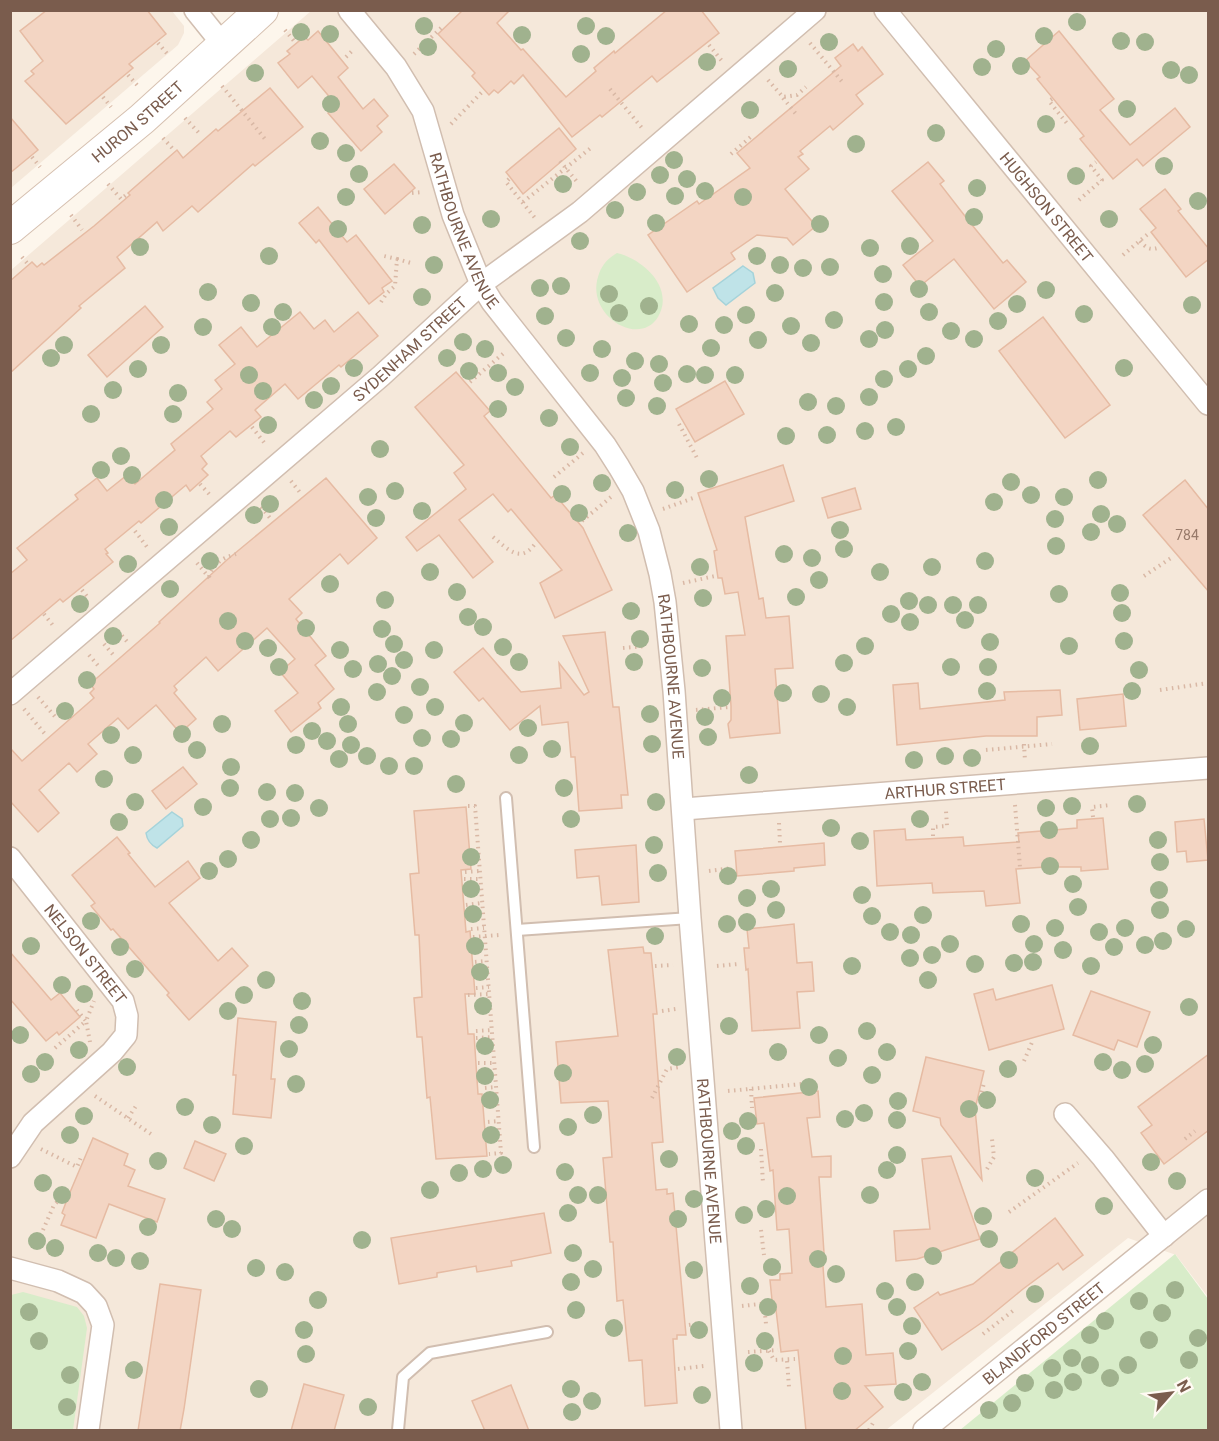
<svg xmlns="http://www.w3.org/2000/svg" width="1219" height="1441" font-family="Roboto,sans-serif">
<rect width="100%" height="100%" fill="#fdf6ec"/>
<g fill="#f5e8da">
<polygon points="11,11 172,11 184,26 184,33 178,45 11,188"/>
<polygon points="311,11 1208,11 1208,1297 1176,1255 1128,1238 886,1430 11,1430 10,271"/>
</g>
<g fill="#d8ecc9">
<path d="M617,253C643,259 675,288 658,317C639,348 586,315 598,277C601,266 607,259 617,253Z"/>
<polygon points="1175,1254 1208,1299 1208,1430 960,1430"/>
<polygon points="23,1292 77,1307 84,1316 87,1328 73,1430 11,1430 11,1295"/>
</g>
<g fill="#bfe3e8" stroke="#a5d3da" stroke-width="1.5">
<polygon points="743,266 753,273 755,283 726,305 718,298 713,288"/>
<path d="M172,812L182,819L183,826L157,848C151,845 147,840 146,833Z"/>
</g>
<g fill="#f3d5c3" stroke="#e6bba3" stroke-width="1.5">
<polygon points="47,10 147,10 166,34 129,64 133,68 66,124 25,81 34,74 31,71 43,61 20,31"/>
<polygon points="463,10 510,10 497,23 521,50 523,49 566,97 596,71 594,68 614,51 615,53 667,10 701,10 719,33 657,82 652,76 602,117 600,115 572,137 523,75 514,84 511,81 498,93 494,90 489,95 472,76 475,73 438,34"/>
<polygon points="318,31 348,68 338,77 363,109 374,99 388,116 377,126 382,132 361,151 328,113 337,106 312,76 298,88 278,63 290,54 287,51 304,37 308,40"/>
<polygon points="1059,31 1114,99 1100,110 1130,145 1175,108 1190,127 1143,166 1137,159 1113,179 1080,139 1084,136 1037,79 1040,77 1025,61"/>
<polygon points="853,44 858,51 862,47 883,74 856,95 863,104 833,130 830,126 800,151 803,154 798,157 809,169 785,189 816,226 793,245 787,238 757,235 731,253 735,259 687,292 648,235 697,201 699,204 750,168 737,153 841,66 835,58"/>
<polygon points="270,88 303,127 255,166 253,164 198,212 192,206 163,231 157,222 117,257 125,268 79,306 81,308 10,373 10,281 32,262 37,267 42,263 44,265 94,226 130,195 128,193 177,150 183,158 216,129 218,131"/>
<polygon points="10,117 38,150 10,173"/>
<polygon points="559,128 576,149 523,194 506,172"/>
<polygon points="928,162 944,181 940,184 968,220 1003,263 1007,260 1026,282 994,309 954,259 920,286 903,265 933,241 892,191"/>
<polygon points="394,164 415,188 385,214 364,189"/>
<polygon points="1165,189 1181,209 1178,211 1209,249 1209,259 1186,277 1151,232 1156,228 1140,209"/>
<polygon points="318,207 347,242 356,235 392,281 382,288 384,292 369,304 319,240 316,243 299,223"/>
<polygon points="145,306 163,327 107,377 88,355"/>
<polygon points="300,312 314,329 325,320 334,332 358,312 378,336 341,367 339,365 298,399 285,384 255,410 261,417 236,437 230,431 201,456 207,464 202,469 208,475 190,491 186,485 141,523 139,521 105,549 108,553 106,554 113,562 63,602 60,599 10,641 10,574 27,560 17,548 78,499 75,495 97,478 107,491 127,475 135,484 175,450 171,444 213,409 207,402 222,389 215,380 235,364 219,345 241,327 257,347"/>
<polygon points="1043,317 1110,405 1065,438 999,351"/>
<polygon points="456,372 490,411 484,416 551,498 555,495 583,528 612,590 555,618 540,583 562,570 511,509 508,512 493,494 459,520 493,562 473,578 439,535 417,551 406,537 466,489 454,473 464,465 415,407"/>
<polygon points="725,381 744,414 695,442 676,409"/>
<polygon points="783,465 794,501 745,517 759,599 763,598 766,618 789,616 793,668 775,669 780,733 730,738 728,724 731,720 731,706 726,636 745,635 738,592 725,594 722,578 718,578 714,551 717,550 698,493"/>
<polygon points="326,478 377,538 348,564 340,554 289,599 302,613 296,619 326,656 315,665 334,689 318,703 321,708 291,732 275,711 298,693 280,672 295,659 267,628 218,671 206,657 174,686 177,690 174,693 196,719 180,733 156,705 128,729 118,718 88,744 97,754 77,772 69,763 39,790 59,813 38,832 10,801 10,748 22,761 94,698 90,693 94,689 90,684 160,623 159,622 228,559"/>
<polygon points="1185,480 1209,510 1209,592 1143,515"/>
<polygon points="855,488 861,509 828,518 822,498"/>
<polygon points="605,632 613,707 619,707 628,795 621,795 622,808 579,811 575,757 571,757 568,722 542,725 540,706 510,730 483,698 479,701 454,672 483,648 521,692 561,688 559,663 584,695 589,692 563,636"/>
<polygon points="918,683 920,709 1005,700 1004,692 1060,690 1062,715 1037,717 1037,736 986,736 897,745 893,685"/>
<polygon points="1123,694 1126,726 1080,730 1077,699"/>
<polygon points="183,767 197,784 166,809 152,791"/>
<polygon points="466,807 471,869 461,870 466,932 470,931 475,994 465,994 468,1034 474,1034 478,1094 482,1094 487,1156 436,1159 430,1097 427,1098 422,1037 417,1037 414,998 422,997 419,935 415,935 410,874 419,873 414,811"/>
<polygon points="1103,818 1108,869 1081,871 1081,867 1045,867 1016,869 1020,903 986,906 984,891 933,893 932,883 877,886 874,831 905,829 906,840 963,837 964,846 1019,842 1018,833 1077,828 1077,820"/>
<polygon points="1204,819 1208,860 1187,862 1186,851 1177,852 1175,822"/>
<polygon points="117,837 130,853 128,854 155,887 188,861 200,878 169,903 218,961 232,948 248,966 189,1020 167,995 169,993 113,929 111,930 91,906 95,903 72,875"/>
<polygon points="824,843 825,865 794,868 794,871 737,876 735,851"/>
<polygon points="636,845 639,902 602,905 599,876 577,878 575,850"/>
<polygon points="794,924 797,963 812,962 814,991 797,992 800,1028 752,1031 748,969 746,970 744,948 749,948 747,929"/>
<polygon points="643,947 644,953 651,953 657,1014 653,1014 663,1142 652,1143 656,1190 667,1189 667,1194 673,1193 686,1335 677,1335 677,1339 673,1339 677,1403 645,1406 642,1360 629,1361 623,1300 617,1301 613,1242 610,1242 603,1158 612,1157 608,1101 561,1103 556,1042 618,1036 608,950"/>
<polygon points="10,952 51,1000 60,993 80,1017 59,1035 57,1032 46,1041 10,999"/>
<polygon points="1052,985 1064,1029 989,1050 974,994 993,989 996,1000"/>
<polygon points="1091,991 1150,1012 1137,1047 1118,1040 1114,1050 1073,1035"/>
<polygon points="238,1018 276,1022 271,1079 275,1079 271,1118 233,1114 236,1075 233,1075"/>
<polygon points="1209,1054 1209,1130 1164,1164 1141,1133 1152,1125 1138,1107"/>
<polygon points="926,1057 984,1071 975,1109 982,1180 941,1125 940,1118 913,1111"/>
<polygon points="818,1091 820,1117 807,1118 812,1157 831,1156 831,1177 819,1177 824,1253 822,1253 826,1307 862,1304 866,1355 893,1353 896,1384 865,1386 883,1407 854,1431 806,1431 798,1350 781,1352 776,1310 773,1310 770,1280 780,1280 780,1274 792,1273 789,1229 777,1230 773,1170 770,1171 764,1123 757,1124 754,1098"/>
<polygon points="93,1138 128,1154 124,1165 135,1170 128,1186 165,1199 157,1222 109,1204 96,1238 61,1225 65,1215 62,1213 68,1197"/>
<polygon points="195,1141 226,1154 214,1181 184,1168"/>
<polygon points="951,1156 980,1239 917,1259 896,1261 894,1231 930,1229 922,1159"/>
<polygon points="544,1213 551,1253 511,1261 512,1266 477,1272 476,1266 437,1273 437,1277 399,1284 391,1238"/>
<polygon points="1055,1218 1083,1255 1063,1270 1058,1263 1023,1289 984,1321 942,1350 914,1308 938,1292 940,1295 973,1284"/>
<polygon points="160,1284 201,1290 184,1409 180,1431 138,1431"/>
<polygon points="304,1384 344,1395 334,1431 291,1431"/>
<polygon points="511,1385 529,1431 485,1431 472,1401"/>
</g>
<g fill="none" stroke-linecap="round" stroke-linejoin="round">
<defs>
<g id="service">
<polyline points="506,798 534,1147"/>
<polyline points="517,930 690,918"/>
<polyline points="398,1430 403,1377 430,1353 547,1332"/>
</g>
<g id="minor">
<polyline points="195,10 224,46"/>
<path id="s1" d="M349,10L396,67L423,111L453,215L481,284L492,302L605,445L619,467L633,491L649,531L660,574L665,602L674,691L690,918L731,1430"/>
<path id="s2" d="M885,10L1208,404"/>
<path id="s3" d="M10,694L381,376L481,284L580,212L815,10"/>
<path id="s4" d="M684,809L1208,768"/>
<path id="s5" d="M10,858L123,1001L127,1016L126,1035L112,1052L33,1123L10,1157"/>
<polyline points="1065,1114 1103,1158 1164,1236"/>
<polyline points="10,1268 58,1281 84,1293 96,1306 103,1325 88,1430"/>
<path id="s6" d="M924,1430L1208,1200"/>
</g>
<g id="secondary">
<path id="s7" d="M10,228L142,119L262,10"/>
</g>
</defs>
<use href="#service" stroke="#d1beb0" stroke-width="14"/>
<use href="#minor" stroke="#d1beb0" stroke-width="24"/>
<use href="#secondary" stroke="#d6c0b0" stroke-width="34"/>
<g stroke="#d9b8a5" stroke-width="4" stroke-dasharray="1.5 4.5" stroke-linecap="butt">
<polyline points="285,30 294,41"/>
<polyline points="158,43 169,56"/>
<polyline points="810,43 844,84"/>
<polyline points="709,45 722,61"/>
<polyline points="414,54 442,27"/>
<polyline points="346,57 354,49"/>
<polyline points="128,75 137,85"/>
<polyline points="768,80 783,97 797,95 806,87"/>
<polyline points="222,86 265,139"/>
<polyline points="610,89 642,128"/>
<polyline points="103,97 111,107"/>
<polyline points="783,98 796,114"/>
<polyline points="1052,99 1049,101 1069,126"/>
<polyline points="185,118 199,133"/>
<polyline points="451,124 482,92"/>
<polyline points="163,138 173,149"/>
<polyline points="731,154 753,135"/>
<polyline points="32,157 40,167"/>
<polyline points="560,161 578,183"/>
<polyline points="509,179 506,182 535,218"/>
<polyline points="108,184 121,199 126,195"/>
<polyline points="412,193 423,192"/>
<polyline points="1079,200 1102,180 1091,166 1096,162"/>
<polyline points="523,202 592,147"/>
<polyline points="71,215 82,230"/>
<path d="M1140,241C1146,248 1150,251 1160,247"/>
<polyline points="1123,255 1149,233"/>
<polyline points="22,257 27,263"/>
<polyline points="397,259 411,263"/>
<polyline points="381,302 387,293 395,286 397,259 384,256"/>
<polyline points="470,382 505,352"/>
<polyline points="679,424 697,458"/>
<polyline points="252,427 266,445"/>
<polyline points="554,477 583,453"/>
<polyline points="291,481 302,495"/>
<polyline points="200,484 210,495"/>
<polyline points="261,507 270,518"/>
<polyline points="663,509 696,497"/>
<polyline points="582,521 611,497"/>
<polyline points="135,531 147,547"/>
<path d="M493,537C508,549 520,564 535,544"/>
<polyline points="197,563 212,581"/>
<polyline points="1144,576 1174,556"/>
<path d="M209,577C213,564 222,558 236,554"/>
<polyline points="683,583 715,576"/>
<polyline points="82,590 89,599"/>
<polyline points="44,614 55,628"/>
<polyline points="118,631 129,644"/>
<polyline points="104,644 115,657"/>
<polyline points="623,648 646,646"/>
<polyline points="89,655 100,668"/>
<polyline points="1160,690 1208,683"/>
<polyline points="38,697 57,719"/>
<polyline points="24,709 45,734"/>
<polyline points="696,710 729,707"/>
<polyline points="1024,744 1025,761"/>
<polyline points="986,750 1052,744"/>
<polyline points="1015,805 1020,867"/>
<polyline points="468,806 475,806 501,1153 489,1154"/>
<polyline points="1093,817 1092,807 1111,805"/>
<polyline points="779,823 780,843"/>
<polyline points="933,836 933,827 947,826 946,811"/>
<polyline points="709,871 732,868"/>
<polyline points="465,872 480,871"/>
<polyline points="464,879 480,879"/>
<polyline points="466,905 482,903"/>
<polyline points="471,929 484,928"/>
<polyline points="473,937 499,935"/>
<polyline points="475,962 486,961"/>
<polyline points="655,966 673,965"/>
<polyline points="717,966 738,964"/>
<polyline points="476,988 489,987"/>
<polyline points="468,995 489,994"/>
<polyline points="662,1011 676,1009"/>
<polyline points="476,1031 492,1030"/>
<polyline points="476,1038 493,1037"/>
<polyline points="90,1042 86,1021 94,1001"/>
<polyline points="55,1048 86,1021 77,1010"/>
<polyline points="1024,1061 1033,1040"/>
<polyline points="478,1063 494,1063"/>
<polyline points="485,1088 496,1087"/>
<polyline points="751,1089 752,1108"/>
<polyline points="728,1091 802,1084"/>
<polyline points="95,1096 151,1134 153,1132"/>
<polyline points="485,1096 497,1095"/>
<polyline points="652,1098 667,1069 680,1067"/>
<polyline points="980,1098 984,1083"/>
<polyline points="128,1118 136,1106"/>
<polyline points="488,1122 499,1121"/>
<polyline points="1185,1139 1195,1131"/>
<polyline points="41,1149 77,1167 82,1155"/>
<polyline points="761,1149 763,1183"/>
<polyline points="987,1169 994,1157 992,1139"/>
<polyline points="1009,1212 1078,1163"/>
<polyline points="43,1230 54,1205 61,1198"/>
<polyline points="761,1230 764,1255"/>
<polyline points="764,1304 766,1324"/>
<polyline points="742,1306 768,1303"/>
<polyline points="689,1325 700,1323"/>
<polyline points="983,1334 1014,1310"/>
<polyline points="769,1351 774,1360 795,1359"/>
<polyline points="748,1352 778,1350"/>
<polyline points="787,1361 789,1387"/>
<polyline points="678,1369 704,1366"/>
<polyline points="869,1430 873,1423"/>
</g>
<use href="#service" stroke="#fff" stroke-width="10"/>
<use href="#minor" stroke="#fff" stroke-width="21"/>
<use href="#secondary" stroke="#fff" stroke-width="32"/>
</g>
<g fill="#a0b28e">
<circle cx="1077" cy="22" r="9"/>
<circle cx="424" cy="26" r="9"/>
<circle cx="586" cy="26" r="9"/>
<circle cx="301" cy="32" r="9"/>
<circle cx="330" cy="34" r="9"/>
<circle cx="522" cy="35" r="9"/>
<circle cx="606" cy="36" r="9"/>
<circle cx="1044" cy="36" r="9"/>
<circle cx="1121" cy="41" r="9"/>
<circle cx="829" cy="42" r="9"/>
<circle cx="1145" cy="42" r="9"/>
<circle cx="428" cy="47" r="9"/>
<circle cx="996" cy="49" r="9"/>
<circle cx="581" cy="54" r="9"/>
<circle cx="707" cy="62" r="9"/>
<circle cx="1021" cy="66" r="9"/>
<circle cx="982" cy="67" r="9"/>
<circle cx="788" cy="69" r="9"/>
<circle cx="1171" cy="70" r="9"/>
<circle cx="255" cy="73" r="9"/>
<circle cx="1189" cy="75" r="9"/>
<circle cx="331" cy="104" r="9"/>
<circle cx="1127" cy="109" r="9"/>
<circle cx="750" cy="110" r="9"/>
<circle cx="1046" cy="124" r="9"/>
<circle cx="936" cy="133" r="9"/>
<circle cx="320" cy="141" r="9"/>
<circle cx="856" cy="144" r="9"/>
<circle cx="346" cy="153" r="9"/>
<circle cx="674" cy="160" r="9"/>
<circle cx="1164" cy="166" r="9"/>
<circle cx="359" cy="174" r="9"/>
<circle cx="660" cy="175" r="9"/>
<circle cx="1076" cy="176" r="9"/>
<circle cx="687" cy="179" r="9"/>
<circle cx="563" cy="184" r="9"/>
<circle cx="977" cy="188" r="9"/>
<circle cx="705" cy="191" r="9"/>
<circle cx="637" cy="192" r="9"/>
<circle cx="675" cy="196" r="9"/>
<circle cx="346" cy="197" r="9"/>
<circle cx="743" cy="197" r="9"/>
<circle cx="1198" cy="201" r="9"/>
<circle cx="615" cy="210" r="9"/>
<circle cx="974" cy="217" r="9"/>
<circle cx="491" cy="219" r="9"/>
<circle cx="1109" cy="219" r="9"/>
<circle cx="656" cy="223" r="9"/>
<circle cx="820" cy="224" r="9"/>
<circle cx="422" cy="225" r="9"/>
<circle cx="338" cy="229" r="9"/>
<circle cx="580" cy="241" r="9"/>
<circle cx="910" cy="246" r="9"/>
<circle cx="140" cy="247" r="9"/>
<circle cx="870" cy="248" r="9"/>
<circle cx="269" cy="256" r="9"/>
<circle cx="757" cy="256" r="9"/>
<circle cx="434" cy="265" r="9"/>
<circle cx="780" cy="265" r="9"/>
<circle cx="830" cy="267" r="9"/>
<circle cx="803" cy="268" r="9"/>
<circle cx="883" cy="274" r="9"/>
<circle cx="561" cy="286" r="9"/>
<circle cx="540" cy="288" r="9"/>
<circle cx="919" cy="289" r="9"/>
<circle cx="1046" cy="290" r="9"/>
<circle cx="208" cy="292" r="9"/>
<circle cx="775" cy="293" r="9"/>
<circle cx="609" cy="294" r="9"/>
<circle cx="422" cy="297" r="9"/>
<circle cx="884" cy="302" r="9"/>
<circle cx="251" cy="303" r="9"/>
<circle cx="1017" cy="304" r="9"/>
<circle cx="1192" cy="305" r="9"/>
<circle cx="649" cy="306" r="9"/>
<circle cx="283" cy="312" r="9"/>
<circle cx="929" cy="312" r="9"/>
<circle cx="619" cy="313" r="9"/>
<circle cx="1084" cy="314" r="9"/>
<circle cx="746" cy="315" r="9"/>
<circle cx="545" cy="316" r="9"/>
<circle cx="834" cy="320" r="9"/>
<circle cx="998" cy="321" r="9"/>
<circle cx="689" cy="324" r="9"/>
<circle cx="724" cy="325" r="9"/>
<circle cx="791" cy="326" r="9"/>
<circle cx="203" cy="327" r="9"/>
<circle cx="272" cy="327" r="9"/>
<circle cx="885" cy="330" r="9"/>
<circle cx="951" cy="331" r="9"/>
<circle cx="566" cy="338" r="9"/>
<circle cx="869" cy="339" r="9"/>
<circle cx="974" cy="339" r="9"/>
<circle cx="758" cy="340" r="9"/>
<circle cx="463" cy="342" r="9"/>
<circle cx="811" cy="343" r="9"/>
<circle cx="64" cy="345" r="9"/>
<circle cx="161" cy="345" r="9"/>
<circle cx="711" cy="348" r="9"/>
<circle cx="485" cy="349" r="9"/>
<circle cx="602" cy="349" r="9"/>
<circle cx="926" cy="356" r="9"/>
<circle cx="51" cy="358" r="9"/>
<circle cx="447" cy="358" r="9"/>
<circle cx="635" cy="361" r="9"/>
<circle cx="659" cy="364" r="9"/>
<circle cx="354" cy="368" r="9"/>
<circle cx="1124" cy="368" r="9"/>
<circle cx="138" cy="369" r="9"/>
<circle cx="908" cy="369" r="9"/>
<circle cx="469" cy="371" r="9"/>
<circle cx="498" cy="373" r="9"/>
<circle cx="590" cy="373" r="9"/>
<circle cx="687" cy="374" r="9"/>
<circle cx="249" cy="375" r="9"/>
<circle cx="705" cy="375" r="9"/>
<circle cx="735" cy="375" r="9"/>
<circle cx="622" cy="378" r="9"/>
<circle cx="884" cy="379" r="9"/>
<circle cx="663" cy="383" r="9"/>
<circle cx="331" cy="386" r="9"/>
<circle cx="515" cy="387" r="9"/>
<circle cx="113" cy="390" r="9"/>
<circle cx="263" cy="391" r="9"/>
<circle cx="178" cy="393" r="9"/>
<circle cx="869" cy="397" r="9"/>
<circle cx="626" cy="398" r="9"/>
<circle cx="314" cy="400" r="9"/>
<circle cx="808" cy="402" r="9"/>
<circle cx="657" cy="406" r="9"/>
<circle cx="836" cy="406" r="9"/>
<circle cx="498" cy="409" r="9"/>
<circle cx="91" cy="414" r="9"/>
<circle cx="173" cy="414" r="9"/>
<circle cx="549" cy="418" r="9"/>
<circle cx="268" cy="425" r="9"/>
<circle cx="896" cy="427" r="9"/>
<circle cx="865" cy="431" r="9"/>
<circle cx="827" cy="435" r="9"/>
<circle cx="786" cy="436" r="9"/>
<circle cx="570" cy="447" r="9"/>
<circle cx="380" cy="449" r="9"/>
<circle cx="121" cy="456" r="9"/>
<circle cx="101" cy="470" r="9"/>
<circle cx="132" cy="475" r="9"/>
<circle cx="709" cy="479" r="9"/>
<circle cx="1098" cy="480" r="9"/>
<circle cx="1011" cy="482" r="9"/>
<circle cx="602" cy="483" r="9"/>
<circle cx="675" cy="490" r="9"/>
<circle cx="395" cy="491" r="9"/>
<circle cx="562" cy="494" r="9"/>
<circle cx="1031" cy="495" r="9"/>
<circle cx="368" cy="497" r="9"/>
<circle cx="1064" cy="497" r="9"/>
<circle cx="164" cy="500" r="9"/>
<circle cx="994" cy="502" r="9"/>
<circle cx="270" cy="504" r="9"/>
<circle cx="422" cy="511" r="9"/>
<circle cx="579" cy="513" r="9"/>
<circle cx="1101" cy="514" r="9"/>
<circle cx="254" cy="515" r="9"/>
<circle cx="376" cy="518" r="9"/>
<circle cx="1055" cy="519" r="9"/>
<circle cx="1117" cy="524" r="9"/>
<circle cx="169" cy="527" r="9"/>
<circle cx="840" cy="530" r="9"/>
<circle cx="1091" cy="532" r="9"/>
<circle cx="628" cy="533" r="9"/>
<circle cx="1056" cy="546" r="9"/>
<circle cx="844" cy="549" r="9"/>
<circle cx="784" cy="554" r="9"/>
<circle cx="812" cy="558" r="9"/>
<circle cx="210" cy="561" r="9"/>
<circle cx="985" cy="561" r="9"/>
<circle cx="128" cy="564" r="9"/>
<circle cx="700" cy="567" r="9"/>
<circle cx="932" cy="567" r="9"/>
<circle cx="430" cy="572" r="9"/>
<circle cx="880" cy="572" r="9"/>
<circle cx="819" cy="580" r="9"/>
<circle cx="330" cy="584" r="9"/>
<circle cx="170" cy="589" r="9"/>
<circle cx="457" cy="592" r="9"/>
<circle cx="1120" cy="593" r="9"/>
<circle cx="1059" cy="594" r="9"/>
<circle cx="796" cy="597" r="9"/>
<circle cx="703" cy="598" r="9"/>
<circle cx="385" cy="600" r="9"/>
<circle cx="909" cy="601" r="9"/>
<circle cx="80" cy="604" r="9"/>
<circle cx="928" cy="605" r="9"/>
<circle cx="953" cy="605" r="9"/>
<circle cx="978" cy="605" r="9"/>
<circle cx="631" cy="611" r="9"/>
<circle cx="1122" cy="613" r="9"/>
<circle cx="891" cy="614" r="9"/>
<circle cx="468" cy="617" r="9"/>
<circle cx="965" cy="620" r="9"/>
<circle cx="228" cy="621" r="9"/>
<circle cx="910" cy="622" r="9"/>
<circle cx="483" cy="627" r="9"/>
<circle cx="306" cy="628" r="9"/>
<circle cx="382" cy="629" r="9"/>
<circle cx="113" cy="636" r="9"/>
<circle cx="640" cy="639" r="9"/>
<circle cx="245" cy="641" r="9"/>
<circle cx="1124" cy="641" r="9"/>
<circle cx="990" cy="642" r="9"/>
<circle cx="394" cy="644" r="9"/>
<circle cx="865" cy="646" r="9"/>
<circle cx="1069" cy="646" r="9"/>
<circle cx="503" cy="647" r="9"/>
<circle cx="268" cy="648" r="9"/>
<circle cx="340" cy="650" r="9"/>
<circle cx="434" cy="650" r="9"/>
<circle cx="404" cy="660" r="9"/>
<circle cx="519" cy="662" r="9"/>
<circle cx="634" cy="662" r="9"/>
<circle cx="844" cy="663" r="9"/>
<circle cx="378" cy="664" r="9"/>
<circle cx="279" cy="667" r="9"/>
<circle cx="951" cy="667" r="9"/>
<circle cx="988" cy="667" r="9"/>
<circle cx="702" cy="668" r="9"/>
<circle cx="353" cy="669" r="9"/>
<circle cx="1139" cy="670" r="9"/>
<circle cx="392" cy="676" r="9"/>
<circle cx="87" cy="680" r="9"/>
<circle cx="420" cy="687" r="9"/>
<circle cx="987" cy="691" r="9"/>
<circle cx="1132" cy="691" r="9"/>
<circle cx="377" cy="692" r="9"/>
<circle cx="783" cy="693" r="9"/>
<circle cx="821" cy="694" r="9"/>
<circle cx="722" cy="698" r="9"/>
<circle cx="341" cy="707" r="9"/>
<circle cx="435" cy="707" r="9"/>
<circle cx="847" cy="707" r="9"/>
<circle cx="65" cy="711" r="9"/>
<circle cx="650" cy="714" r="9"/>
<circle cx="404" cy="715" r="9"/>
<circle cx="705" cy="717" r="9"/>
<circle cx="464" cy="723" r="9"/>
<circle cx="222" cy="724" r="9"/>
<circle cx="348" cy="724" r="9"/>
<circle cx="528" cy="728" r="9"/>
<circle cx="312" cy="731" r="9"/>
<circle cx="182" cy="734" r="9"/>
<circle cx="111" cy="735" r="9"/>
<circle cx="708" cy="737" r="9"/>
<circle cx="422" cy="738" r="9"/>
<circle cx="451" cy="739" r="9"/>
<circle cx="327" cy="741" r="9"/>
<circle cx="652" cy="744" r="9"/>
<circle cx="296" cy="745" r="9"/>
<circle cx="351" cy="745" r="9"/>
<circle cx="1090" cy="746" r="9"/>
<circle cx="552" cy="749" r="9"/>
<circle cx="197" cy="750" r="9"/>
<circle cx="133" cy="755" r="9"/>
<circle cx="519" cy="755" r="9"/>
<circle cx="367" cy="756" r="9"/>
<circle cx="945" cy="756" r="9"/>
<circle cx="972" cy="758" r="9"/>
<circle cx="339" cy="759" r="9"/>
<circle cx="914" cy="760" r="9"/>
<circle cx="389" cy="766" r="9"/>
<circle cx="414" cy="766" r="9"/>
<circle cx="231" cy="767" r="9"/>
<circle cx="749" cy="775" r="9"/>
<circle cx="104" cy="779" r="9"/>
<circle cx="456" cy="784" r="9"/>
<circle cx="230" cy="788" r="9"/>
<circle cx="564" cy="788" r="9"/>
<circle cx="267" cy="792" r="9"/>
<circle cx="295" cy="793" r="9"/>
<circle cx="135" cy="802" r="9"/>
<circle cx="656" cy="802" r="9"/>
<circle cx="1137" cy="804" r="9"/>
<circle cx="1072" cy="806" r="9"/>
<circle cx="203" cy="807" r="9"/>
<circle cx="319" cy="808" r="9"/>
<circle cx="1046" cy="808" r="9"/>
<circle cx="291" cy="818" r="9"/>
<circle cx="270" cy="819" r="9"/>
<circle cx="571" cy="819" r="9"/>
<circle cx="920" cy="819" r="9"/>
<circle cx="119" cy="822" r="9"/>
<circle cx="831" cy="828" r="9"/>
<circle cx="1049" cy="830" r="9"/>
<circle cx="251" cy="840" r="9"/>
<circle cx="1158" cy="840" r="9"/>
<circle cx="860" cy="841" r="9"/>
<circle cx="654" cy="845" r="9"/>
<circle cx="471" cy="857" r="9"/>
<circle cx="228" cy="859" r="9"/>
<circle cx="1160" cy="862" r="9"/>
<circle cx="1050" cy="866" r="9"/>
<circle cx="209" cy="871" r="9"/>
<circle cx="658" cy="873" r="9"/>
<circle cx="728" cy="876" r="9"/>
<circle cx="1073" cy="884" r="9"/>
<circle cx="471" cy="889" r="9"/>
<circle cx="771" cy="889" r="9"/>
<circle cx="1159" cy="890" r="9"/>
<circle cx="862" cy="895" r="9"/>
<circle cx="747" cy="898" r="9"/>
<circle cx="1078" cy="907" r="9"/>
<circle cx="776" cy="910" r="9"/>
<circle cx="1160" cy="910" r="9"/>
<circle cx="473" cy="914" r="9"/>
<circle cx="923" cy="915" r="9"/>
<circle cx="872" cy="916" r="9"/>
<circle cx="91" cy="921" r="9"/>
<circle cx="747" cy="922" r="9"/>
<circle cx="727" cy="924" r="9"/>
<circle cx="1021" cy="924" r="9"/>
<circle cx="1055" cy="928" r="9"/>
<circle cx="1125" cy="928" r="9"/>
<circle cx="1186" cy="929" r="9"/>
<circle cx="890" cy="932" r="9"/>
<circle cx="1099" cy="932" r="9"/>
<circle cx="911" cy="935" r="9"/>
<circle cx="655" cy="936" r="9"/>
<circle cx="1163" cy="941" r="9"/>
<circle cx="950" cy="944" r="9"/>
<circle cx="1034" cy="944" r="9"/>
<circle cx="1145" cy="945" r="9"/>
<circle cx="31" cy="946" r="9"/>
<circle cx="475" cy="946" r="9"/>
<circle cx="120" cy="947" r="9"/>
<circle cx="1114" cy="947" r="9"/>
<circle cx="1063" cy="950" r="9"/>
<circle cx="932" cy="955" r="9"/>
<circle cx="910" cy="958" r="9"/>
<circle cx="1033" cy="962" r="9"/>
<circle cx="1014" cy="963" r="9"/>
<circle cx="975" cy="964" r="9"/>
<circle cx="852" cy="966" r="9"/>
<circle cx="1091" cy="966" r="9"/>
<circle cx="135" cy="969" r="9"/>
<circle cx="480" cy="972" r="9"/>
<circle cx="266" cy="980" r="9"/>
<circle cx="928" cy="980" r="9"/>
<circle cx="62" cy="985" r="9"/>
<circle cx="84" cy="994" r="9"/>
<circle cx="244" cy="995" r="9"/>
<circle cx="302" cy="1001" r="9"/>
<circle cx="483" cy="1006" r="9"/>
<circle cx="1189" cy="1007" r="9"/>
<circle cx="228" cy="1011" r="9"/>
<circle cx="299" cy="1025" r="9"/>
<circle cx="729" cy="1026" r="9"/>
<circle cx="867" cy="1031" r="9"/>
<circle cx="20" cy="1035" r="9"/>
<circle cx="819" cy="1035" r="9"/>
<circle cx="1153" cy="1045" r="9"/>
<circle cx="485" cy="1046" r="9"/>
<circle cx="289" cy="1049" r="9"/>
<circle cx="79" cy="1050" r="9"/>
<circle cx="778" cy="1052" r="9"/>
<circle cx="887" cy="1052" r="9"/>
<circle cx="677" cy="1057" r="9"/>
<circle cx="838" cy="1058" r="9"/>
<circle cx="45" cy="1062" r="9"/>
<circle cx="1103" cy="1062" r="9"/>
<circle cx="1145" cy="1064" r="9"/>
<circle cx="127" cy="1067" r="9"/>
<circle cx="1008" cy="1069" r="9"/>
<circle cx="1122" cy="1070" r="9"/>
<circle cx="563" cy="1073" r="9"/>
<circle cx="31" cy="1074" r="9"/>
<circle cx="872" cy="1075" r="9"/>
<circle cx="485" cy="1076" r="9"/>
<circle cx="296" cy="1084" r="9"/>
<circle cx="809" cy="1087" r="9"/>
<circle cx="490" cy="1100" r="9"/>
<circle cx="987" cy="1100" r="9"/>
<circle cx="898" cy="1101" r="9"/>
<circle cx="185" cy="1107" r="9"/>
<circle cx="969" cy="1109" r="9"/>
<circle cx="864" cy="1113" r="9"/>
<circle cx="593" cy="1115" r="9"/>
<circle cx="84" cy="1116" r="9"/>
<circle cx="845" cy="1119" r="9"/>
<circle cx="897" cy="1120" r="9"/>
<circle cx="748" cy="1121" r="9"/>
<circle cx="212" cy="1125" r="9"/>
<circle cx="568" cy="1127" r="9"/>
<circle cx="732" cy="1131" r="9"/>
<circle cx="70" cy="1135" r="9"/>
<circle cx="491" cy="1135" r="9"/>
<circle cx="244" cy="1146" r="9"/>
<circle cx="746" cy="1146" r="9"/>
<circle cx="897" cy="1155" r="9"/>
<circle cx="669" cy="1159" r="9"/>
<circle cx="158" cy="1161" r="9"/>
<circle cx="1151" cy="1162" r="9"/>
<circle cx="503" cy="1165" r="9"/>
<circle cx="483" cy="1169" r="9"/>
<circle cx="887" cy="1170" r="9"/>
<circle cx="565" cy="1172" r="9"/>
<circle cx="459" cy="1173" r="9"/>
<circle cx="1035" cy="1178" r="9"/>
<circle cx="1177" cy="1181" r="9"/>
<circle cx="43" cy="1183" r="9"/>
<circle cx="430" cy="1190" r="9"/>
<circle cx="62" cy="1195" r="9"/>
<circle cx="578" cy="1195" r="9"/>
<circle cx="598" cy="1195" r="9"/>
<circle cx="870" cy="1195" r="9"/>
<circle cx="787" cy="1196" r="9"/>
<circle cx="694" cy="1199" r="9"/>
<circle cx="1104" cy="1206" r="9"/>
<circle cx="766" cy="1209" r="9"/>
<circle cx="568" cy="1213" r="9"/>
<circle cx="744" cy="1215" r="9"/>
<circle cx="983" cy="1216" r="9"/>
<circle cx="216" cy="1219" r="9"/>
<circle cx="678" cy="1219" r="9"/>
<circle cx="148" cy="1227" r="9"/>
<circle cx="232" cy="1229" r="9"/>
<circle cx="989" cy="1239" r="9"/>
<circle cx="362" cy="1240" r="9"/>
<circle cx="37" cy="1241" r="9"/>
<circle cx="55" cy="1248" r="9"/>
<circle cx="98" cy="1253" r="9"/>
<circle cx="573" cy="1253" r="9"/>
<circle cx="933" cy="1256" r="9"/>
<circle cx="116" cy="1258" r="9"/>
<circle cx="818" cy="1259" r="9"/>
<circle cx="1009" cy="1260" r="9"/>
<circle cx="140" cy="1261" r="9"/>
<circle cx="772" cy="1267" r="9"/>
<circle cx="256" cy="1268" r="9"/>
<circle cx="593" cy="1269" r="9"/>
<circle cx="694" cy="1270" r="9"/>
<circle cx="285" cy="1272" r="9"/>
<circle cx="836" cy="1274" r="9"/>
<circle cx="571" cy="1282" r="9"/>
<circle cx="915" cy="1282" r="9"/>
<circle cx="750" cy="1286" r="9"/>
<circle cx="1175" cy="1290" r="9"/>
<circle cx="885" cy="1291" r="9"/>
<circle cx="1035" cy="1294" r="9"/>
<circle cx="318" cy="1300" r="9"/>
<circle cx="1139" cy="1301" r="9"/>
<circle cx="768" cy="1307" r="9"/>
<circle cx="897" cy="1307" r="9"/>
<circle cx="576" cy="1310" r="9"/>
<circle cx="29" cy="1312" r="9"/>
<circle cx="1162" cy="1313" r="9"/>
<circle cx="1105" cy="1321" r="9"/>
<circle cx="912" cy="1326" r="9"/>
<circle cx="614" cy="1328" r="9"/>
<circle cx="304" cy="1330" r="9"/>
<circle cx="699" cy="1330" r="9"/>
<circle cx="1090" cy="1335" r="9"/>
<circle cx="1198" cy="1338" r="9"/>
<circle cx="1149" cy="1340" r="9"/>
<circle cx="39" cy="1341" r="9"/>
<circle cx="765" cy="1341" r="9"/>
<circle cx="908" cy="1351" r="9"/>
<circle cx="306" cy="1354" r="9"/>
<circle cx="843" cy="1356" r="9"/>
<circle cx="1072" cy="1358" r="9"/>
<circle cx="1189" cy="1360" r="9"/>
<circle cx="754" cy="1363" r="9"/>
<circle cx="1090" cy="1365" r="9"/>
<circle cx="1128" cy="1365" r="9"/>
<circle cx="1052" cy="1368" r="9"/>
<circle cx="134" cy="1370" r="9"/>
<circle cx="70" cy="1375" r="9"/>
<circle cx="1110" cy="1378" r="9"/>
<circle cx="922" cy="1382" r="9"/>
<circle cx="1073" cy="1382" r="9"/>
<circle cx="1025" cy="1383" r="9"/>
<circle cx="259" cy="1389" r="9"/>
<circle cx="571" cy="1389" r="9"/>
<circle cx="1054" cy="1390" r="9"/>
<circle cx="842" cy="1391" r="9"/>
<circle cx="903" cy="1392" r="9"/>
<circle cx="702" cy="1395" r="9"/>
<circle cx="592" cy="1401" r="9"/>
<circle cx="1012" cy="1403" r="9"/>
<circle cx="67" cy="1407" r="9"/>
<circle cx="368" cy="1407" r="9"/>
<circle cx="989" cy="1410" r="9"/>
<circle cx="572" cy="1412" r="9"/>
</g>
<g text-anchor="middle" stroke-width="5" stroke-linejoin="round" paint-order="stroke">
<g font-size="14" fill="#987a6a">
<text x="1187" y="540">784</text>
</g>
<g font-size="16" fill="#7a5c4d" stroke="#fffaf3">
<text dy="6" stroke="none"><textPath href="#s7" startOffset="166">HURON STREET</textPath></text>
<text dy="6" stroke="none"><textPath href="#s2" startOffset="255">HUGHSON STREET</textPath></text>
<text dy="6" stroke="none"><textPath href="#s1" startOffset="252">RATHBOURNE AVENUE</textPath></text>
<text dy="6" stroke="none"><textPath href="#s3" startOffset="528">SYDENHAM STREET</textPath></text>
<text dy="6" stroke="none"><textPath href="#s1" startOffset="756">RATHBOURNE AVENUE</textPath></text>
<text dy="6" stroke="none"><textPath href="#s4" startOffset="262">ARTHUR STREET</textPath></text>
<text dy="6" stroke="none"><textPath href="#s5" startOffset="122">NELSON STREET</textPath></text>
<text dy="6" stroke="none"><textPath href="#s1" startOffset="1242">RATHBOURNE AVENUE</textPath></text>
<text dy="6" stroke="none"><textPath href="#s6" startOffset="154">BLANDFORD STREET</textPath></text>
</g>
</g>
<rect width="1219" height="1441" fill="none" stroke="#7a5c4d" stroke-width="24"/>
<g transform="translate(1171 1393) rotate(62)" stroke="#fffaf3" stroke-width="4.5" paint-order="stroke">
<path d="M0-4.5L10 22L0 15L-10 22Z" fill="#7a5c4d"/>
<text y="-9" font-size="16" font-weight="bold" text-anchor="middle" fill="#7a5c4d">N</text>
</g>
</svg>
